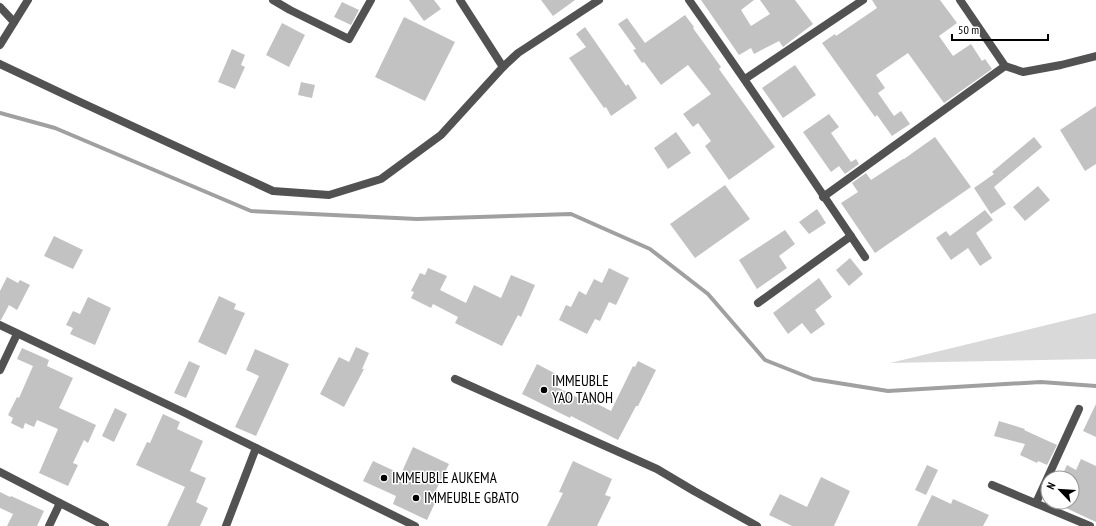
<svg xmlns="http://www.w3.org/2000/svg" width="1096" height="526" font-family="'PT Sans Narrow',sans-serif">
<rect width="100%" height="100%" fill="#fff"/>
<polygon fill="#d9d9d9" points="1096,313 1096,359 890,363"/>
<g fill="none" stroke-linecap="round" stroke-linejoin="round">
<polyline stroke="#a0a0a0" stroke-width="4" points="0,113 55,128 251,211 417,219 571,214 650,249 708,294 765,360 813,379 888,391 1041,382 1096,386"/>
</g>
<g fill="#c2c2c2">
<polygon points="409,0 434,0 441,9 424,21"/>
<polygon points="541,0 575,0 553,16"/>
<polygon points="701,0 754,0 741,10 751,26 770,14 760,0 795,0 813,24 783,47 779,41 754,54 751,48 739,55"/>
<polygon points="872,0 940,0 957,23 939,36 953,56 971,44 982,61 985,59 992,69 944,103 908,53 876,75 885,88 878,93 894,116 901,111 910,124 892,136 877,115 875,117 822,43 835,34 836,36 877,8"/>
<polygon points="342,2 359,10 351,25 334,17"/>
<polygon points="685,15 694,27 693,28 721,67 719,69 775,147 729,180 705,146 711,141 698,123 693,127 683,114 711,94 688,65 661,85 644,62 642,63 633,50 636,49 618,24 627,18 645,43"/>
<polygon points="404,17 455,42 425,101 375,77"/>
<polygon points="282,23 305,35 289,67 266,55"/>
<polygon points="585,27 626,86 628,84 637,98 611,116 606,107 604,108 569,58 586,47 576,34"/>
<polygon points="232,49 245,55 241,65 245,67 235,89 218,82"/>
<polygon points="795,65 816,95 783,118 762,88"/>
<polygon points="301,82 315,85 312,98 298,95"/>
<polygon points="1096,106 1096,164 1085,171 1060,130"/>
<polygon points="829,114 839,127 831,133 851,162 856,159 859,164 845,174 839,166 831,172 803,132"/>
<polygon points="676,132 691,153 668,169 654,148"/>
<polygon points="935,137 971,187 875,253 841,203 858,192 852,183 866,173 871,180 903,159 904,159"/>
<polygon points="1034,137 1042,147 994,187 1006,204 991,214 974,188 994,174 992,172"/>
<polygon points="725,185 750,219 695,258 670,224"/>
<polygon points="1038,186 1050,200 1025,221 1013,207"/>
<polygon points="817,209 826,223 809,234 799,222"/>
<polygon points="985,210 993,220 976,233 992,258 980,266 968,248 951,260 936,238 946,231 950,236"/>
<polygon points="785,230 795,244 779,256 787,268 757,289 739,260"/>
<polygon points="54,236 83,250 73,269 44,256"/>
<polygon points="850,258 863,274 849,286 836,270"/>
<polygon points="428,268 447,276 440,290 466,303 474,285 501,298 511,275 535,285 521,317 518,315 502,346 455,323 458,317 433,304 431,308 411,298 414,292 411,291 420,273 425,275"/>
<polygon points="609,268 629,278 616,305 609,302 600,321 595,319 587,334 559,320 566,305 571,307 579,291 586,295 594,279 602,283"/>
<polygon points="7,277 18,283 20,280 30,285 17,310 9,305 1,320 0,320 0,291"/>
<polygon points="819,278 832,297 815,310 825,324 811,334 802,323 788,334 773,313"/>
<polygon points="219,296 236,304 234,309 245,313 226,355 198,342"/>
<polygon points="88,297 111,308 95,345 70,334 73,328 66,325 73,311 80,314"/>
<polygon points="356,347 369,353 362,369 364,369 344,407 320,394 339,357 349,362"/>
<polygon points="22,348 49,360 47,366 73,378 59,408 96,425 88,443 84,440 73,463 78,465 68,486 39,473 58,429 37,420 34,427 25,423 23,429 11,423 13,418 8,415 17,397 19,398 33,366 17,359"/>
<polygon points="255,349 289,364 256,436 235,427 259,376 246,370"/>
<polygon points="189,361 200,366 186,398 174,393"/>
<polygon points="638,361 656,370 638,406 636,406 618,440 571,416 570,418 522,394 537,364 556,374 553,380 557,382 555,386 582,400 584,397 611,411 633,366 635,367"/>
<polygon points="1096,404 1096,437 1083,431"/>
<polygon points="115,408 127,414 114,442 102,436"/>
<polygon points="163,414 180,422 177,429 203,441 190,471 206,478 196,502 208,508 200,526 167,526 185,487 136,465 147,442 150,443"/>
<polygon points="999,421 1025,429 1024,430 1057,445 1047,465 1038,461 1037,463 1020,455 1025,444 994,436"/>
<polygon points="413,447 449,464 436,490 440,492 427,520 393,504 396,496 363,481 373,461 401,474"/>
<polygon points="1081,459 1096,466 1096,522 1053,502 1072,502 1072,478 1061,478 1067,465 1076,470"/>
<polygon points="573,461 612,479 605,495 611,497 597,526 547,526 563,493 559,492"/>
<polygon points="927,465 938,470 926,495 915,490"/>
<polygon points="821,477 850,491 834,526 792,526 769,515 780,494 807,507"/>
<polygon points="0,492 10,497 11,496 44,511 37,526 7,526 13,514 0,508"/>
<polygon points="932,495 951,504 953,499 989,515 983,526 917,526"/>
</g>
<g fill="none" stroke-linecap="round" stroke-linejoin="round">
<g stroke="#525252" stroke-width="8">
<polyline points="273,0 290,10 349,39 371,0"/>
<polyline points="460,0 503,67"/>
<path d="M689,0C749,85 807,171 865,257"/>
<polyline points="960,0 1005,66 1023,72 1061,65 1096,56"/>
<polyline points="0,7 14,22"/>
<polyline points="0,45 28,0"/>
<polyline points="0,64 76,100 273,191 329,195 381,179 441,135 503,67 518,53 599,0"/>
<polyline points="745,79 863,0"/>
<polyline points="823,197 1005,66"/>
<polyline points="758,303 851,236"/>
<polyline points="0,325 183,412 415,526"/>
<polyline points="0,370 17,334"/>
<polyline points="455,379 657,469 694,491 757,526"/>
<polyline points="0,472 60,503"/>
<polyline points="992,485 1090,526"/>
<polyline points="1036,503 1079,409"/>
<polyline points="49,526 60,503 105,526"/>
<polyline points="226,526 256,448"/>
</g>
</g>
<g fill="#000" stroke="#fff" stroke-width="1.5">
<circle cx="544" cy="390" r="4"/>
<circle cx="384" cy="478" r="4"/>
<circle cx="416" cy="498" r="4"/>
</g>
<g text-anchor="middle" stroke-width="3" stroke-linejoin="round" paint-order="stroke">
<g font-size="15" fill="#000" stroke="#fff" text-anchor="start">
<text x="552" y="386">IMMEUBLE<tspan x="552" dy="17">YAO TANOH</tspan></text>
<text x="392" y="483">IMMEUBLE AUKEMA</text>
<text x="424" y="503">IMMEUBLE GBATO</text>
</g>
</g>
<g transform="translate(1060 490) rotate(295)"><circle r="19" fill="#ffffff" stroke="#999999"/>
<path d="M0-3L7 15L0 10L-7 15Z" fill="#000000"/>
<text y="-6" font-size="11" font-weight="bold" text-anchor="middle" fill="#000000">N</text>
</g>
<path d="M952 34v6h96v-6" fill="none" stroke="#000000" stroke-width="2"/>
<text x="958" y="34" font-size="12" fill="#000000" stroke="#ffffff" stroke-width="3" paint-order="stroke">50 m</text>
</svg>
